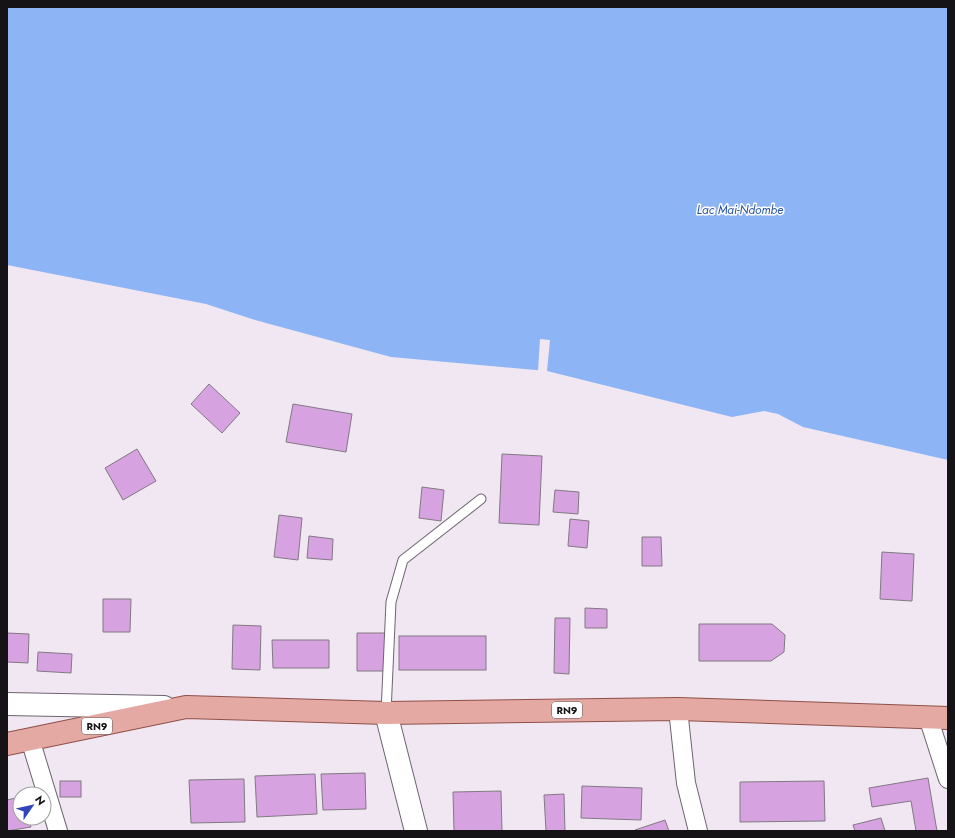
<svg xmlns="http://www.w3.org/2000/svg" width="955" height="838" font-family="Jost,sans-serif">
<rect width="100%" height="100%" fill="#f0e7f2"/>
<polygon fill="#8db5f6" points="7,7 948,7 948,460 803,427 778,414 764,411 732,417 547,371 391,357 255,320 206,304 7,265"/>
<polygon fill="#f0e7f2" points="540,339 550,340 547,371 538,371"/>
<g fill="#d6a2e0" stroke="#827983">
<polygon points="209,384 240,413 222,433 191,404"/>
<polygon points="293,404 352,414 346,452 286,442"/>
<polygon points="137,449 156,481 123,500 105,468"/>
<polygon points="502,454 542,456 539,525 499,523"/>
<polygon points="422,487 444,490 441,521 419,518"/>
<polygon points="555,490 579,492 578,514 553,512"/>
<polygon points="279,515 302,518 298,560 274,557"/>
<polygon points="570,519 589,521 587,548 568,546"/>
<polygon points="309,536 333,539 332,560 307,558"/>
<polygon points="642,537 661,537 662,566 642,566"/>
<polygon points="882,552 914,554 912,601 880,599"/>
<polygon points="103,599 131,599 130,632 103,632"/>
<polygon points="585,608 607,609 607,628 585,628"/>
<polygon points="555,618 570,618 569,674 554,673"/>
<polygon points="699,624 772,624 785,635 784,652 771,661 699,661"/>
<polygon points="233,625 261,626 260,670 232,669"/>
<polygon points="7,633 29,634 28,663 7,662"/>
<polygon points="357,633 385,633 384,671 357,671"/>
<rect x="399" y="636" width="87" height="34"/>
<polygon points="272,640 329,640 329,668 273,668"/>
<polygon points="38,652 72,654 71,673 37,671"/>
<polygon points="365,773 366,809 323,810 321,774"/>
<polygon points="315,774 317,814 257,817 255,776"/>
<polygon points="928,778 937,831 916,831 911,801 872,807 869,788"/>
<polygon points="244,779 245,822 191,823 189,780"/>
<rect x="60" y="781" width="21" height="16"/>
<polygon points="824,781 825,821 740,822 740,782"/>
<polygon points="582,786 642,788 641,820 581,818"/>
<polygon points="501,791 502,831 454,831 453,792"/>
<polygon points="564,794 565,831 546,831 544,795"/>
<polygon points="20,797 20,818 28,818 31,827 7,831 7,800"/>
<polygon points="881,818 885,831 855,831 853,825"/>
<polygon points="665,820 669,831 636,831 635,830"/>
</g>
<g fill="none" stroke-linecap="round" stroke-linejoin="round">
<defs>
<polyline id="service" points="386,713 391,602 403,560 481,499"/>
<g id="minor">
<polyline points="678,709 686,783 698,831"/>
<polyline points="928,717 948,779"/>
<polyline points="30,739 58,831"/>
</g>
<g id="tertiary">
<polyline points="7,704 164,707"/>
<polyline points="386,713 416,831"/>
</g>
<polyline id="primary" points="7,744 186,707 386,713 678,709 948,718"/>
</defs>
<use href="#service" stroke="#6d656f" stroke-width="11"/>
<use href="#minor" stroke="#6d656f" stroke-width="20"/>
<use href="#tertiary" stroke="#6d656f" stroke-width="24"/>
<use href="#primary" stroke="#904f49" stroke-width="24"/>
<use href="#service" stroke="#fff" stroke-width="9"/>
<use href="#minor" stroke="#fff" stroke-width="18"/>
<use href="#tertiary" stroke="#fff" stroke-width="22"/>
<use href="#primary" stroke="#e4a9a3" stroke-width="22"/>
</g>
<g text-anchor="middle" stroke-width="3" stroke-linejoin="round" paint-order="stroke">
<g fill="#fff" stroke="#5c5a5c" stroke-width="1">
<rect x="552" y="702" width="30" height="16" rx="3"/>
<rect x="82" y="718" width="30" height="16" rx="3"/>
</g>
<g font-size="10" font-weight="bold" fill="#161316">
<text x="567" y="714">RN9</text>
<text x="97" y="730">RN9</text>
</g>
<g font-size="12" font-style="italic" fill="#2653a0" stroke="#fff">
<text x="740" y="214">Lac Mai-Ndombe</text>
</g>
</g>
<rect width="955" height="838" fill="none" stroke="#161316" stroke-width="16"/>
<g transform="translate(32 806) rotate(56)"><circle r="19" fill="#ffffff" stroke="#a2a1a2"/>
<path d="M0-3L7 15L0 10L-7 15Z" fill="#3147b9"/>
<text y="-6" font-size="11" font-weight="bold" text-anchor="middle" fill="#161316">N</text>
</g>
</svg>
